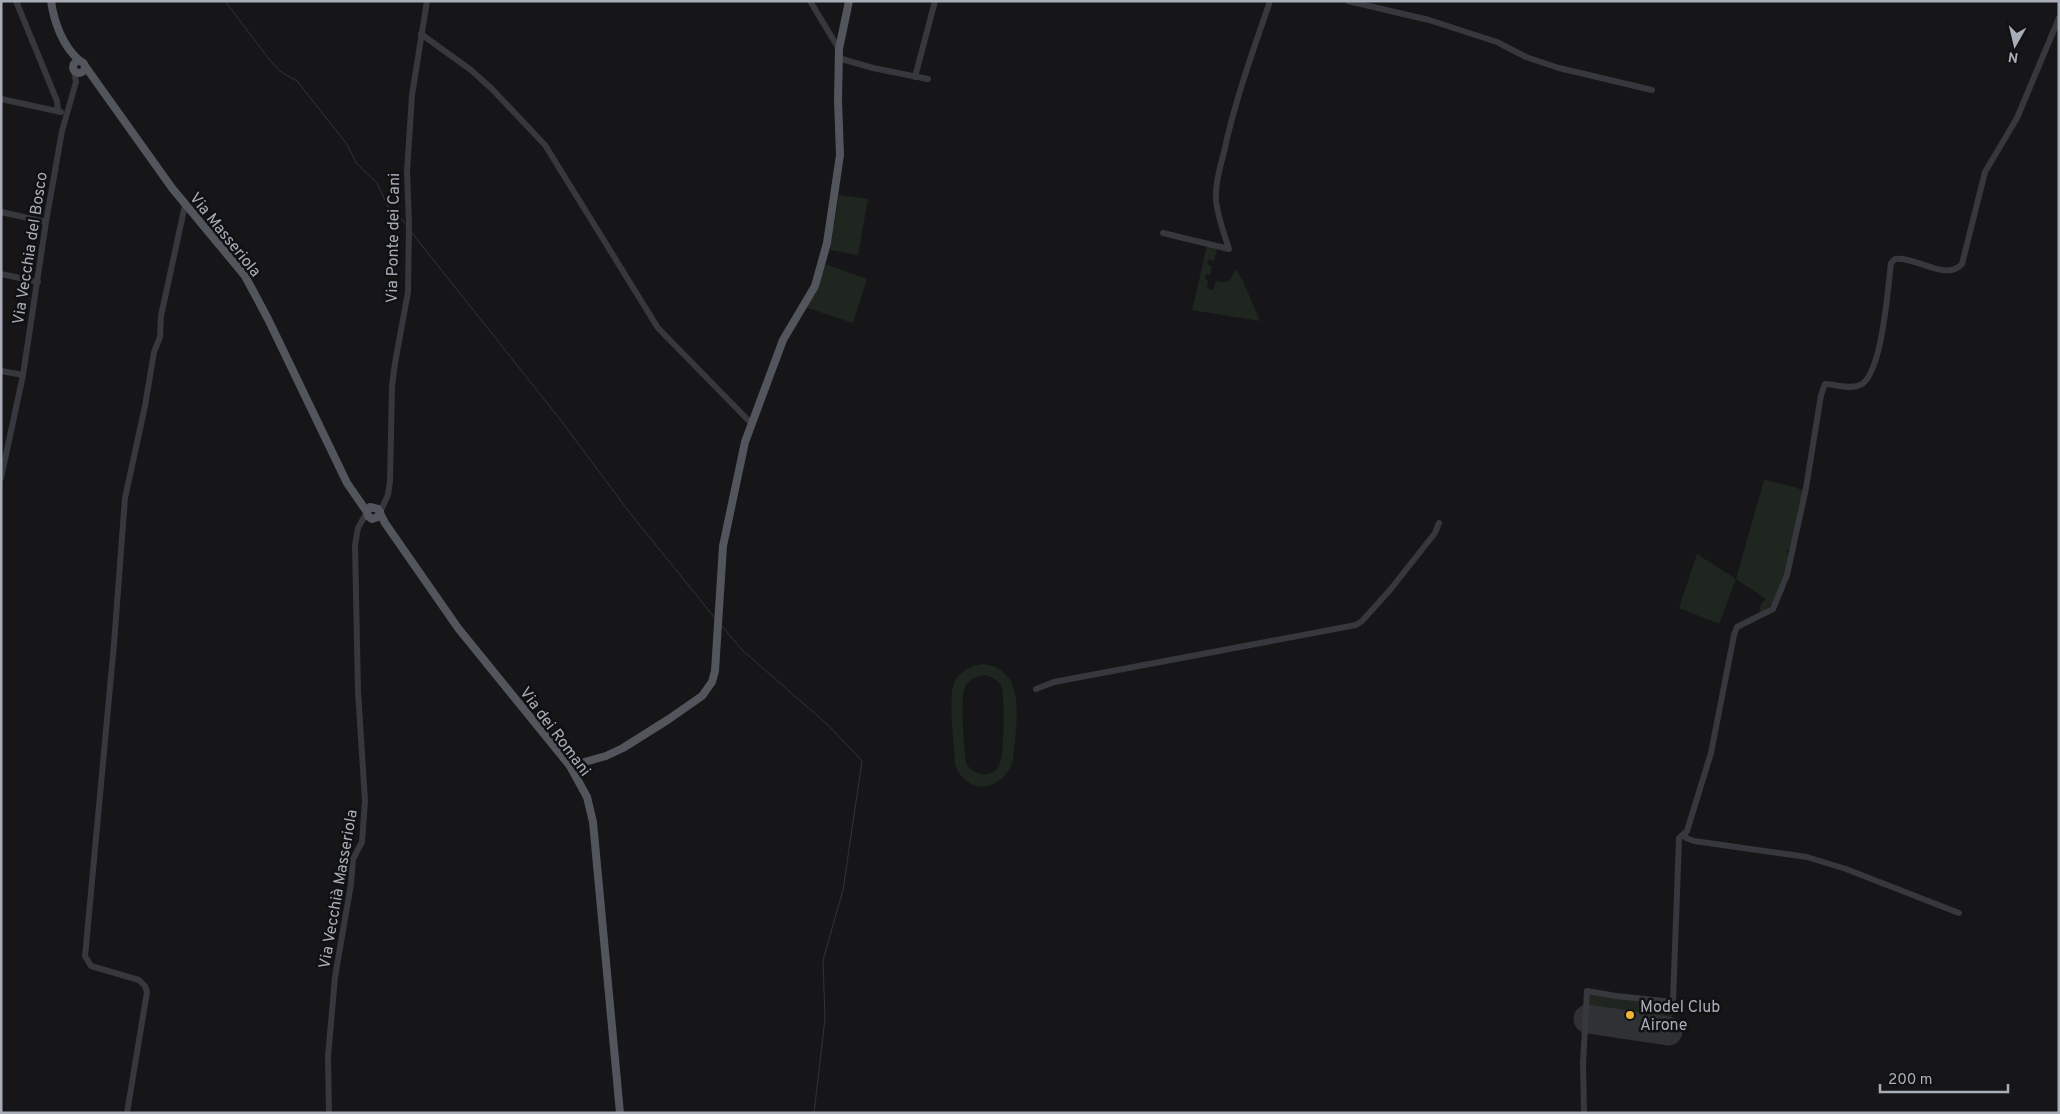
<svg xmlns="http://www.w3.org/2000/svg" width="2060" height="1114" font-family="Overpass,sans-serif">
<rect width="100%" height="100%" fill="#161618"/>
<g fill="#1e261f" fill-rule="evenodd">
<polygon points="839,195 868,199 858,255 830,250"/>
<path d="M1207,246L1217,249L1214,261L1208,260L1207,264L1212,266L1210,275L1206,274L1205,279L1208,280L1207,288L1213,290L1216,281C1233,284 1229,280 1236,269L1243,281L1260,321L1192,310Z"/>
<polygon points="825,264 867,279 853,323 805,307"/>
<polygon points="1764,480 1795,487 1803,491 1790,550 1788,550 1787,552 1789,554 1787,566 1773,604 1759,614 1761,604 1766,599 1736,579 1719,624 1679,608 1697,554 1736,579"/>
<path d="M982,664C1030,668 1015,728 1013,761C1002,792 968,797 955,765C954,746 949,703 953,686C957,673 969,666 982,664ZM985,675C991,677 997,679 1001,685C1005,693 1004,755 1000,763C994,780 973,776 966,763C964,750 960,697 965,687C969,679 976,677 985,675Z"/>
<polygon points="1589,994 1674,1004 1669,1037 1586,1025"/>
</g>
<g fill="none" stroke-linecap="round" stroke-linejoin="round">
<g stroke="#2c353c" stroke-width="1">
<polyline points="225,1 272,63 281,72 297,81 346,143 357,164 377,183 392,215 400,217 407,226"/>
<polyline points="412,233 559,418 630,513 714,617"/>
<polyline points="722,626 742,650 828,725 862,761 843,890 823,960 825,1019 814,1113"/>
</g>
<polyline stroke="#303135" stroke-width="29" points="1588,1019 1668,1031"/>
<g stroke="#37383d" stroke-width="6">
<polyline points="16,1 57,101 58,111"/>
<polyline points="810,1 839,49"/>
<polyline points="1348,1 1429,20 1497,42 1526,57 1559,68 1652,90"/>
<polyline points="421,34 471,70 492,89 545,145 658,328 751,423"/>
<polyline points="838,58 873,68 928,79"/>
<polyline points="915,77 935,1"/>
<polyline points="1,99 61,112"/>
<polyline points="1,212 46,222"/>
<path d="M1163,233L1229,249C1224,234 1218,217 1216,201C1215,184 1220,168 1224,152C1235,100 1253,51 1270,1"/>
<polyline points="1,274 38,282"/>
<polyline points="1,371 23,375"/>
<polyline points="1,478 23,375 46,222 62,131 76,82 74,70"/>
<polyline points="380,512 388,495 390,481 392,386 395,363 408,292 409,223 407,172 412,95 427,1"/>
<polyline points="1036,689 1054,682 1356,625 1362,621 1390,590 1435,533 1439,523"/>
<polyline points="1685,834 1686,838 1694,841 1807,857 1846,869 1959,913"/>
<polyline points="127,1113 147,992 145,986 139,980 91,966 85,956 86,946 114,644 125,498 145,406 154,352 160,337 161,316 185,205"/>
<polyline points="329,1113 328,1057 335,977 351,884 353,859 362,842 365,801 358,691 355,545 358,528 367,512"/>
<path d="M1584,1113L1583,1064L1587,991L1616,996L1673,1002L1679,838L1687,831L1711,753L1734,635L1737,627L1773,609L1787,575L1806,488L1821,395L1825,384C1836,384 1849,390 1860,385C1882,376 1888,287 1891,263L1895,259C1916,256 1946,282 1962,264L1985,172L2017,118L2059,18"/>
</g>
<g stroke="#53555c" stroke-width="8">
<path d="M51,1C54,22 63,47 80,61"/>
<circle cx="79" cy="67" r="6"/>
<polyline points="85,66 172,188 245,276 268,319 347,483 367,512"/>
<polyline points="380,512 378,517 372,519 368,516 367,512 370,507 378,509 385,523 458,628 570,766 587,797 593,822 620,1113"/>
<polyline points="570,766 606,756 623,748 669,719 702,696 712,682 715,671 723,546 745,442 783,340 815,286 827,243 840,155 838,100 839,49 849,1"/>
</g>
</g>
<circle fill="#f2b134" stroke="#111113" stroke-width="2" cx="1630" cy="1015" r="5"/>
<g text-anchor="middle" stroke-width="5" stroke-linejoin="round" paint-order="stroke">
<g font-size="16" fill="#a8adb8" stroke="#111113">
<text transform="translate(226 234) rotate(51)" y="6">Via Masseriola</text>
<text transform="translate(392 238) rotate(-89)" y="6">Via Ponte dei Cani</text>
<text transform="translate(29 248) rotate(-81)" y="6">Via Vecchia del Bosco</text>
<text transform="translate(556 731) rotate(53)" y="6">Via dei Romani</text>
<text transform="translate(337 889) rotate(-80)" y="6">Via Vecchià Masseriola</text>
</g>
<g font-size="16" fill="#a8adb8" stroke="#111113" text-anchor="start">
<text x="1640" y="1012">Model Club<tspan x="1640" dy="18">Airone</tspan></text>
</g>
</g>
<rect width="2060" height="1114" fill="none" stroke="#a8adb8" stroke-width="5"/>
<g transform="translate(2015 45) rotate(188)" stroke="#111113" stroke-width="4" paint-order="stroke">
<path d="M0-4L9 19L0 12L-9 19Z" fill="#a8adb8"/>
<text y="-8" font-size="14" font-weight="bold" text-anchor="middle" fill="#a8adb8">N</text>
</g>
<path d="M1880 1084v8h128v-8" fill="none" stroke="#a8adb8" stroke-width="2.5"/>
<text x="1888" y="1084" font-size="15" fill="#a8adb8" stroke="#111113" stroke-width="4" paint-order="stroke">200 m</text>
</svg>
